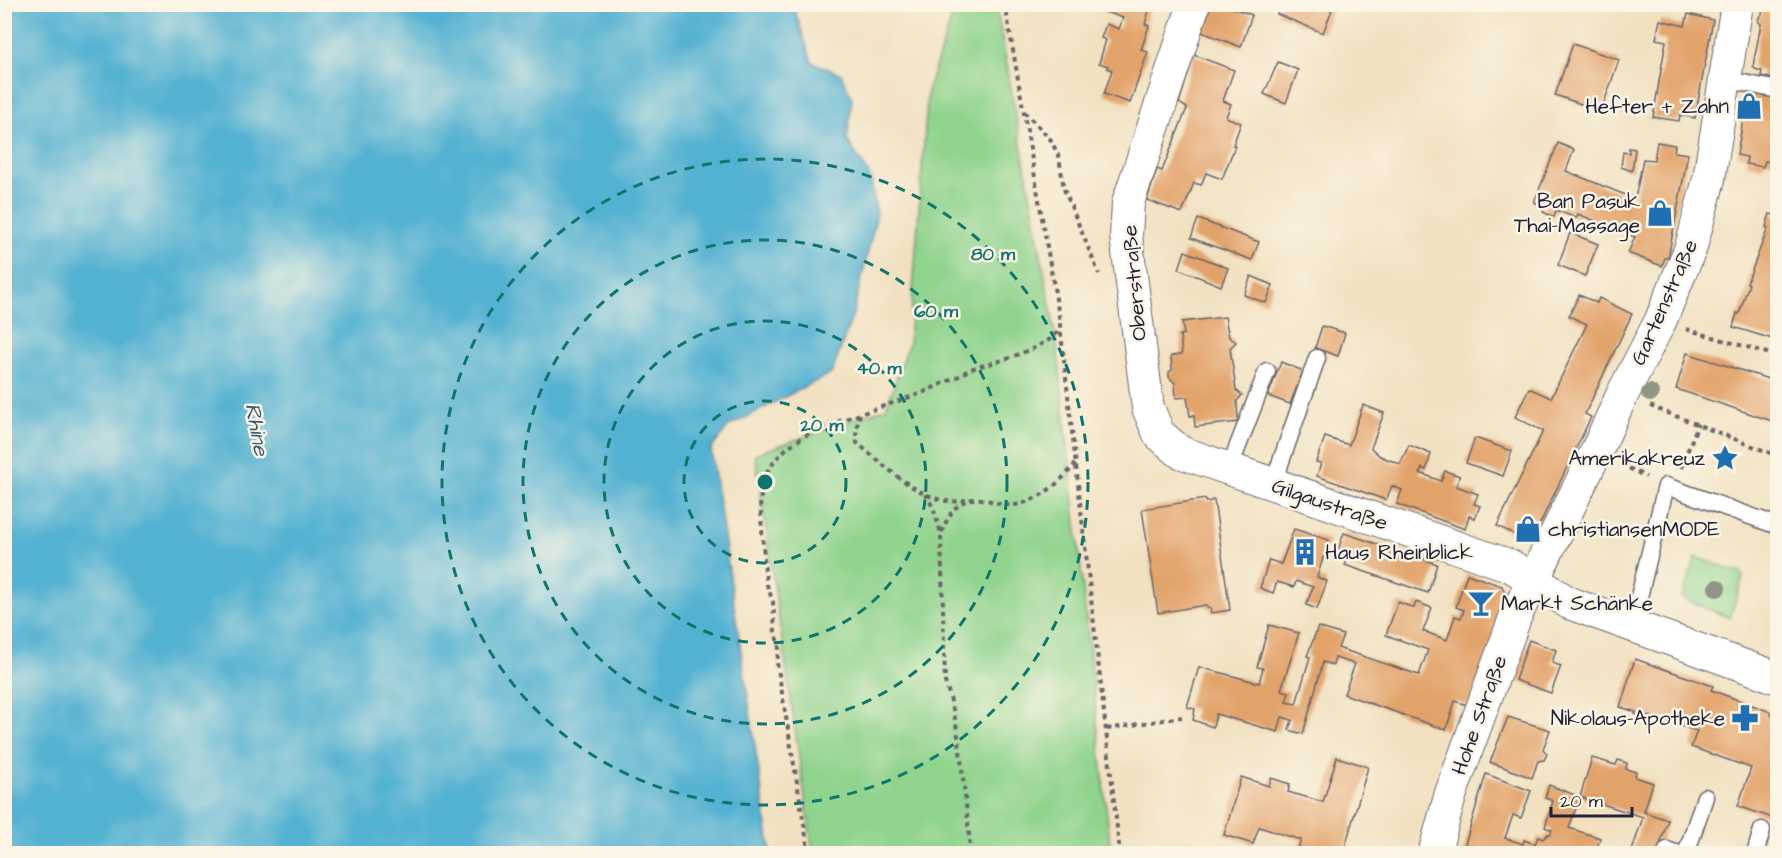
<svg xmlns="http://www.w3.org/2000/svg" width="1782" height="858" font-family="'Architects Daughter',sans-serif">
<rect width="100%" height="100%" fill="#fcf5e5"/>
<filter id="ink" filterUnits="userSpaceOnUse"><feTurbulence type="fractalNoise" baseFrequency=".0167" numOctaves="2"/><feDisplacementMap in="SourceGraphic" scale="12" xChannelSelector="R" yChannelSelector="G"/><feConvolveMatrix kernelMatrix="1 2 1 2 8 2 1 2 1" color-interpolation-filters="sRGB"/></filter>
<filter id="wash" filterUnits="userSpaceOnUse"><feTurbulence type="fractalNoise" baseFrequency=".008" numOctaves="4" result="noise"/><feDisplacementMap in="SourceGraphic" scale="24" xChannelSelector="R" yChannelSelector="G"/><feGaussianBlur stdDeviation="1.35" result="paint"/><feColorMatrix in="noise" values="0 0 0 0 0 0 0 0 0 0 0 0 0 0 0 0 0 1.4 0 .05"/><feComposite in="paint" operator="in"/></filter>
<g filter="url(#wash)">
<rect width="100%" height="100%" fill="#f1e1c1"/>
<g fill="#8fd38d" stroke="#587a64" stroke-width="1.5">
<polygon points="956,5 996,5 1057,344 1111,853 813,853 755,454 886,408 909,343 928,89"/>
<polygon points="1696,557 1741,573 1743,577 1730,618 1682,598"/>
</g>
<polygon fill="#52b1d1" stroke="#3a6a86" stroke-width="1.5" points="5,4 793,5 812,62 841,74 852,98 847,140 870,176 877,214 853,314 832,373 729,426 711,449 771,853 5,853"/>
<g id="blocks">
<g fill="#e2a36a">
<polygon points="1097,4 1151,4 1145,24 1149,26 1141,50 1148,52 1130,103 1104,94 1112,70 1107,68 1108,66 1099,63 1106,40 1101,38 1106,24 1119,29 1123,18 1097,9"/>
<polygon points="1211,4 1223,4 1252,15 1241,47 1202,32"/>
<polygon points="1281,4 1319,4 1332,10 1323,33 1277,14"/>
<polygon points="1764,4 1778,4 1778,80 1761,76 1762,71 1755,69 1753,66 1761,24 1758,21 1759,17 1762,14"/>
<polygon points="1688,14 1713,20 1695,118 1680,115 1679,121 1653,117 1666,41 1656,39 1660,20 1685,26"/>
<polygon points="1573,44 1619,60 1601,111 1555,95"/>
<polygon points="1194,55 1234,70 1223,101 1231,104 1226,117 1241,123 1233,145 1235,146 1222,179 1206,173 1201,185 1194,183 1182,213 1147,200 1157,169 1162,171 1187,108 1179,103"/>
<polygon points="1278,62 1298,70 1286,103 1264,94"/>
<polygon points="1748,90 1778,96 1778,163 1765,161 1763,167 1746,164 1747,157 1737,155"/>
<polygon points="1657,142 1675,145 1674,152 1688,154 1668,258 1665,258 1662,266 1628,253 1635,237 1578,214 1576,218 1556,210 1554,217 1543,212 1545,206 1534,202 1558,143 1574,150 1566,171 1635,199 1643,159 1654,160"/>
<polygon points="1629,148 1635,149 1632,171 1621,167 1623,152 1629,153"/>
<polygon points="1770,214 1778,216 1778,335 1776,340 1733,327 1737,313 1739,314 1749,284 1747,283 1768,228 1766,227"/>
<polygon points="1198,219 1259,242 1252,260 1191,238"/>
<polygon points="1570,233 1598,244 1585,276 1558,265"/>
<polygon points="1185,251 1228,268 1221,286 1179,269"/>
<polygon points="1251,276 1273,285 1266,303 1244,295"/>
<polygon points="1579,295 1597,303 1599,298 1632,314 1585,414 1591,417 1536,532 1520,537 1497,526 1543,431 1515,417 1529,388 1551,398 1587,324 1569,316"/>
<polygon points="1225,317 1229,337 1236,342 1230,348 1236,390 1242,395 1237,401 1238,422 1195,427 1194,415 1190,416 1187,397 1176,398 1175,383 1169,377 1169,372 1172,370 1171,356 1182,354 1180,335 1184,334 1182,322"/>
<polygon points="1322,326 1345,333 1338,356 1315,348"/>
<polygon points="1687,353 1778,382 1778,423 1676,389"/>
<polygon points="1281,362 1303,371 1290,404 1268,396"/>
<polygon points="1363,405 1384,413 1371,448 1380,456 1400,464 1409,445 1431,454 1426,470 1422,468 1420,473 1441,481 1445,471 1460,476 1456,486 1478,494 1474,504 1480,506 1475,518 1469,516 1465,529 1397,504 1402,490 1392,486 1386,500 1317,476 1321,463 1316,462 1325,437 1349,445"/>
<polygon points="1475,438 1512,451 1503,476 1466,463"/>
<polygon points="1205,499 1206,502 1214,500 1230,610 1211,613 1210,608 1207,608 1206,605 1158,613 1142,509"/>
<polygon points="1294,529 1329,540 1317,577 1327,581 1317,609 1306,605 1313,587 1296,581 1294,587 1277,582 1273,593 1260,588 1269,560 1281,564"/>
<polygon points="1344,533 1437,564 1428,593 1345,565 1347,561 1335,558"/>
<polygon points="1467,574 1502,586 1507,599 1470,706 1455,701 1446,730 1344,694 1355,664 1335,658 1333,665 1323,662 1303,734 1289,730 1292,720 1282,717 1278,732 1216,714 1213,727 1193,720 1195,709 1187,707 1199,667 1259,683 1263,668 1257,667 1269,625 1299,633 1281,690 1289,692 1286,702 1296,704 1310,657 1307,656 1318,627 1343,635 1338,648 1419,675 1428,650 1386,635 1398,602 1414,608 1416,602 1432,608 1423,631 1447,640 1455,616 1461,618 1464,610 1456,607"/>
<polygon points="1529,640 1556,650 1552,663 1561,666 1551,693 1515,680"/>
<polygon points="1635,659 1713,686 1711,690 1771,712 1771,715 1778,717 1778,820 1738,806 1751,768 1691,747 1697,731 1642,714 1641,717 1635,714 1636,712 1620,707"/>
<polygon points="1508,717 1550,730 1543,749 1547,754 1544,760 1538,761 1532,778 1490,762"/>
<polygon points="1337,757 1368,767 1343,854 1296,854 1301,840 1259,827 1253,844 1224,835 1241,777 1269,786 1271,778 1290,784 1288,792 1323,802"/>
<polygon points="1592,758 1616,765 1618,760 1627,763 1626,769 1636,772 1635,777 1653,783 1644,812 1668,820 1657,854 1631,854 1643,817 1580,797"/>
<polygon points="1486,774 1531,791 1521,818 1513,815 1505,838 1523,844 1524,840 1535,844 1538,837 1543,839 1548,834 1550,835 1552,830 1545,827 1553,801 1545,798 1549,785 1580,797 1569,828 1600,838 1595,854 1462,854"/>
</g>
</g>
</g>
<g filter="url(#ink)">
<use href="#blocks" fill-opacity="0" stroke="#6a656a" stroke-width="1.5"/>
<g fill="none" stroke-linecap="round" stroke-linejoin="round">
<defs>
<g id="service">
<polyline points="1724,79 1778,90"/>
<polyline points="1229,469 1267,371"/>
<polyline points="1273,484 1317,358"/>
<polyline points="1630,625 1638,601 1666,486 1778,526"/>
<polyline points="1666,854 1667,850 1679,854"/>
<polyline points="1686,854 1705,797"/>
<polyline points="1755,854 1762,830"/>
</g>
<g id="minor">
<polyline points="1194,4 1128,203 1126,236 1148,408 1159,434 1180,452 1511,566 1569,603 1778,678"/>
<polyline points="1434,854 1451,793 1516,615 1597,450 1622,395 1660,322 1691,247 1709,179 1737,4"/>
</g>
</defs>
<use href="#service" stroke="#6a656a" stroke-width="19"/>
<use href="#minor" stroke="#6a656a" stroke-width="34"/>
<g stroke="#6a656a" stroke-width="4" stroke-dasharray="4.5 4.5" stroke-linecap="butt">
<polyline points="1005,4 1059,316 1120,854"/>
<polyline points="1024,112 1051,140 1059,157 1064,189 1099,274"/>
<polyline points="1686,329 1777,356 1778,353"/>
<polyline points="1650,406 1778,456"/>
<path d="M860,414L856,430L857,443C882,463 915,497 948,501C954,502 960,501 966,500"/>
<polyline points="1621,464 1646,477"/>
<polyline points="1681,468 1698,424"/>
<polyline points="925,494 933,507 941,534"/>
<polyline points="1107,729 1182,717"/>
<polyline points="809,854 777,663 779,647 775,631 773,602 767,585 765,572 760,502 764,477 776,459 789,446 816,429 922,393 959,376 970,369 1007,359 1034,348 1049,340 1060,330"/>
<path d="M970,854C969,825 965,797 962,769C959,739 955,710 945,682L941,535C947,516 958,496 982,499C993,501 1003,506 1014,505C1038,502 1061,482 1075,464"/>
</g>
<use href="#service" stroke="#fff" stroke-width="16"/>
<use href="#minor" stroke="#fff" stroke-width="32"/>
</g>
<g fill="#919585">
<circle cx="1650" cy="393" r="9"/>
<circle cx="1717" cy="588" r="9"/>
</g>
</g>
<g fill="none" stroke="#0f766e" stroke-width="3" stroke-dasharray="10 8">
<circle cx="765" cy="482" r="81"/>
<circle cx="765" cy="482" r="161"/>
<circle cx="765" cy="482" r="242"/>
<circle cx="765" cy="482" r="323"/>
</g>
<defs>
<symbol id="shop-bare" viewBox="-9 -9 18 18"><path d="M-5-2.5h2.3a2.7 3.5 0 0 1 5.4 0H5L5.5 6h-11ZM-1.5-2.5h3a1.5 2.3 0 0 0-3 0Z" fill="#1f6fb2" stroke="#fcf5e5" stroke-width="2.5" paint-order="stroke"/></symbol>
<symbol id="sight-bare" viewBox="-9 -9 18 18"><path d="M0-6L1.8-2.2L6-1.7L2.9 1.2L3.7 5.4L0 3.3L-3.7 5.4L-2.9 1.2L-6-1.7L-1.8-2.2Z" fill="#1f6fb2" stroke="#fcf5e5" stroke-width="2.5" paint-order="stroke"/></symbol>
<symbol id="building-bare" viewBox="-9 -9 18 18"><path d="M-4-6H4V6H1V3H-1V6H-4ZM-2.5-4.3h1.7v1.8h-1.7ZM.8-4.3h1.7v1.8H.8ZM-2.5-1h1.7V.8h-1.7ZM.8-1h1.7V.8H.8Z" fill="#1f6fb2" stroke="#fcf5e5" stroke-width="2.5" paint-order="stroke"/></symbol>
<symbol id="bar-bare" viewBox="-9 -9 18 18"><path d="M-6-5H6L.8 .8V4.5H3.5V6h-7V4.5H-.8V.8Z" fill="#1f6fb2" stroke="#fcf5e5" stroke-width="2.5" paint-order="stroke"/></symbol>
<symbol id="pharmacy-bare" viewBox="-9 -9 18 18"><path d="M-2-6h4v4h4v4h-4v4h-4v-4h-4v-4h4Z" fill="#1f6fb2" stroke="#fcf5e5" stroke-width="2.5" paint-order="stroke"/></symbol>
</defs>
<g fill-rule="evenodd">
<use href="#shop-bare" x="1730" y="87" width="38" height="38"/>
<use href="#shop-bare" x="1641" y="194" width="38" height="38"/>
<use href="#sight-bare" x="1706" y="439" width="38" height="38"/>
<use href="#shop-bare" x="1509" y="510" width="38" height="38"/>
<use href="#building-bare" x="1286" y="533" width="38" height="38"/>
<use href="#bar-bare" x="1462" y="584" width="38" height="38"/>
<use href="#pharmacy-bare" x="1726" y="699" width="38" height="38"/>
</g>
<g text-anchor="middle" stroke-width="5" stroke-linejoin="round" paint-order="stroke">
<g font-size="21" fill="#22223b" stroke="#fcf5e5" text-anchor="end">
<text x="1729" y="113">Hefter + Zahn</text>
<text x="1640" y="208">Ban Pasuk<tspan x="1640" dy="24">Thai-Massage</tspan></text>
<text x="1705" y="465">Amerikakreuz</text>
<text x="1548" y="536" text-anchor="start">christiansenMODE</text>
<text x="1325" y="559" text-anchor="start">Haus Rheinblick</text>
<text x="1501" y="610" text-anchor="start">Markt Schänke</text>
<text x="1725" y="725">Nikolaus-Apotheke</text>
</g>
<g font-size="21" fill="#22223b" stroke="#fcf5e5">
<text transform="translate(1134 283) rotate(-95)" y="7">Oberstraße</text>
<text transform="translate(1664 302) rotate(-66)" y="7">Gartenstraße</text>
<text transform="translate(1330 504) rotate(19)" y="7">Gilgaustraße</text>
<text transform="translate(1479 715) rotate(-70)" y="7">Hohe Straße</text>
</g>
<g font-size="22" font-style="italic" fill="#355b77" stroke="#fcf5e5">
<text transform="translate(258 429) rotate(80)" y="8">Rhine</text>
</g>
</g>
<circle cx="765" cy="482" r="9" fill="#0f766e" stroke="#fcf5e5" stroke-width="3"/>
<g font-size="18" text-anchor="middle" font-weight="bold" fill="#0f766e" stroke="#fcf5e5" stroke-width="5" stroke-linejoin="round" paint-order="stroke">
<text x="993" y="260">80 m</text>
<text x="936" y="317">60 m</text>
<text x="879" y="374">40 m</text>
<text x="822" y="431">20 m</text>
</g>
<rect width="1782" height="858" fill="none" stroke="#fcf5e5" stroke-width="24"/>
<path d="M1551 807v9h81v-9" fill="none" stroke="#22223b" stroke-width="3"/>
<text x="1560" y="807" font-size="18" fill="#22223b" stroke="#fcf5e5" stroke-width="4.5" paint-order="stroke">20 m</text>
</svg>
